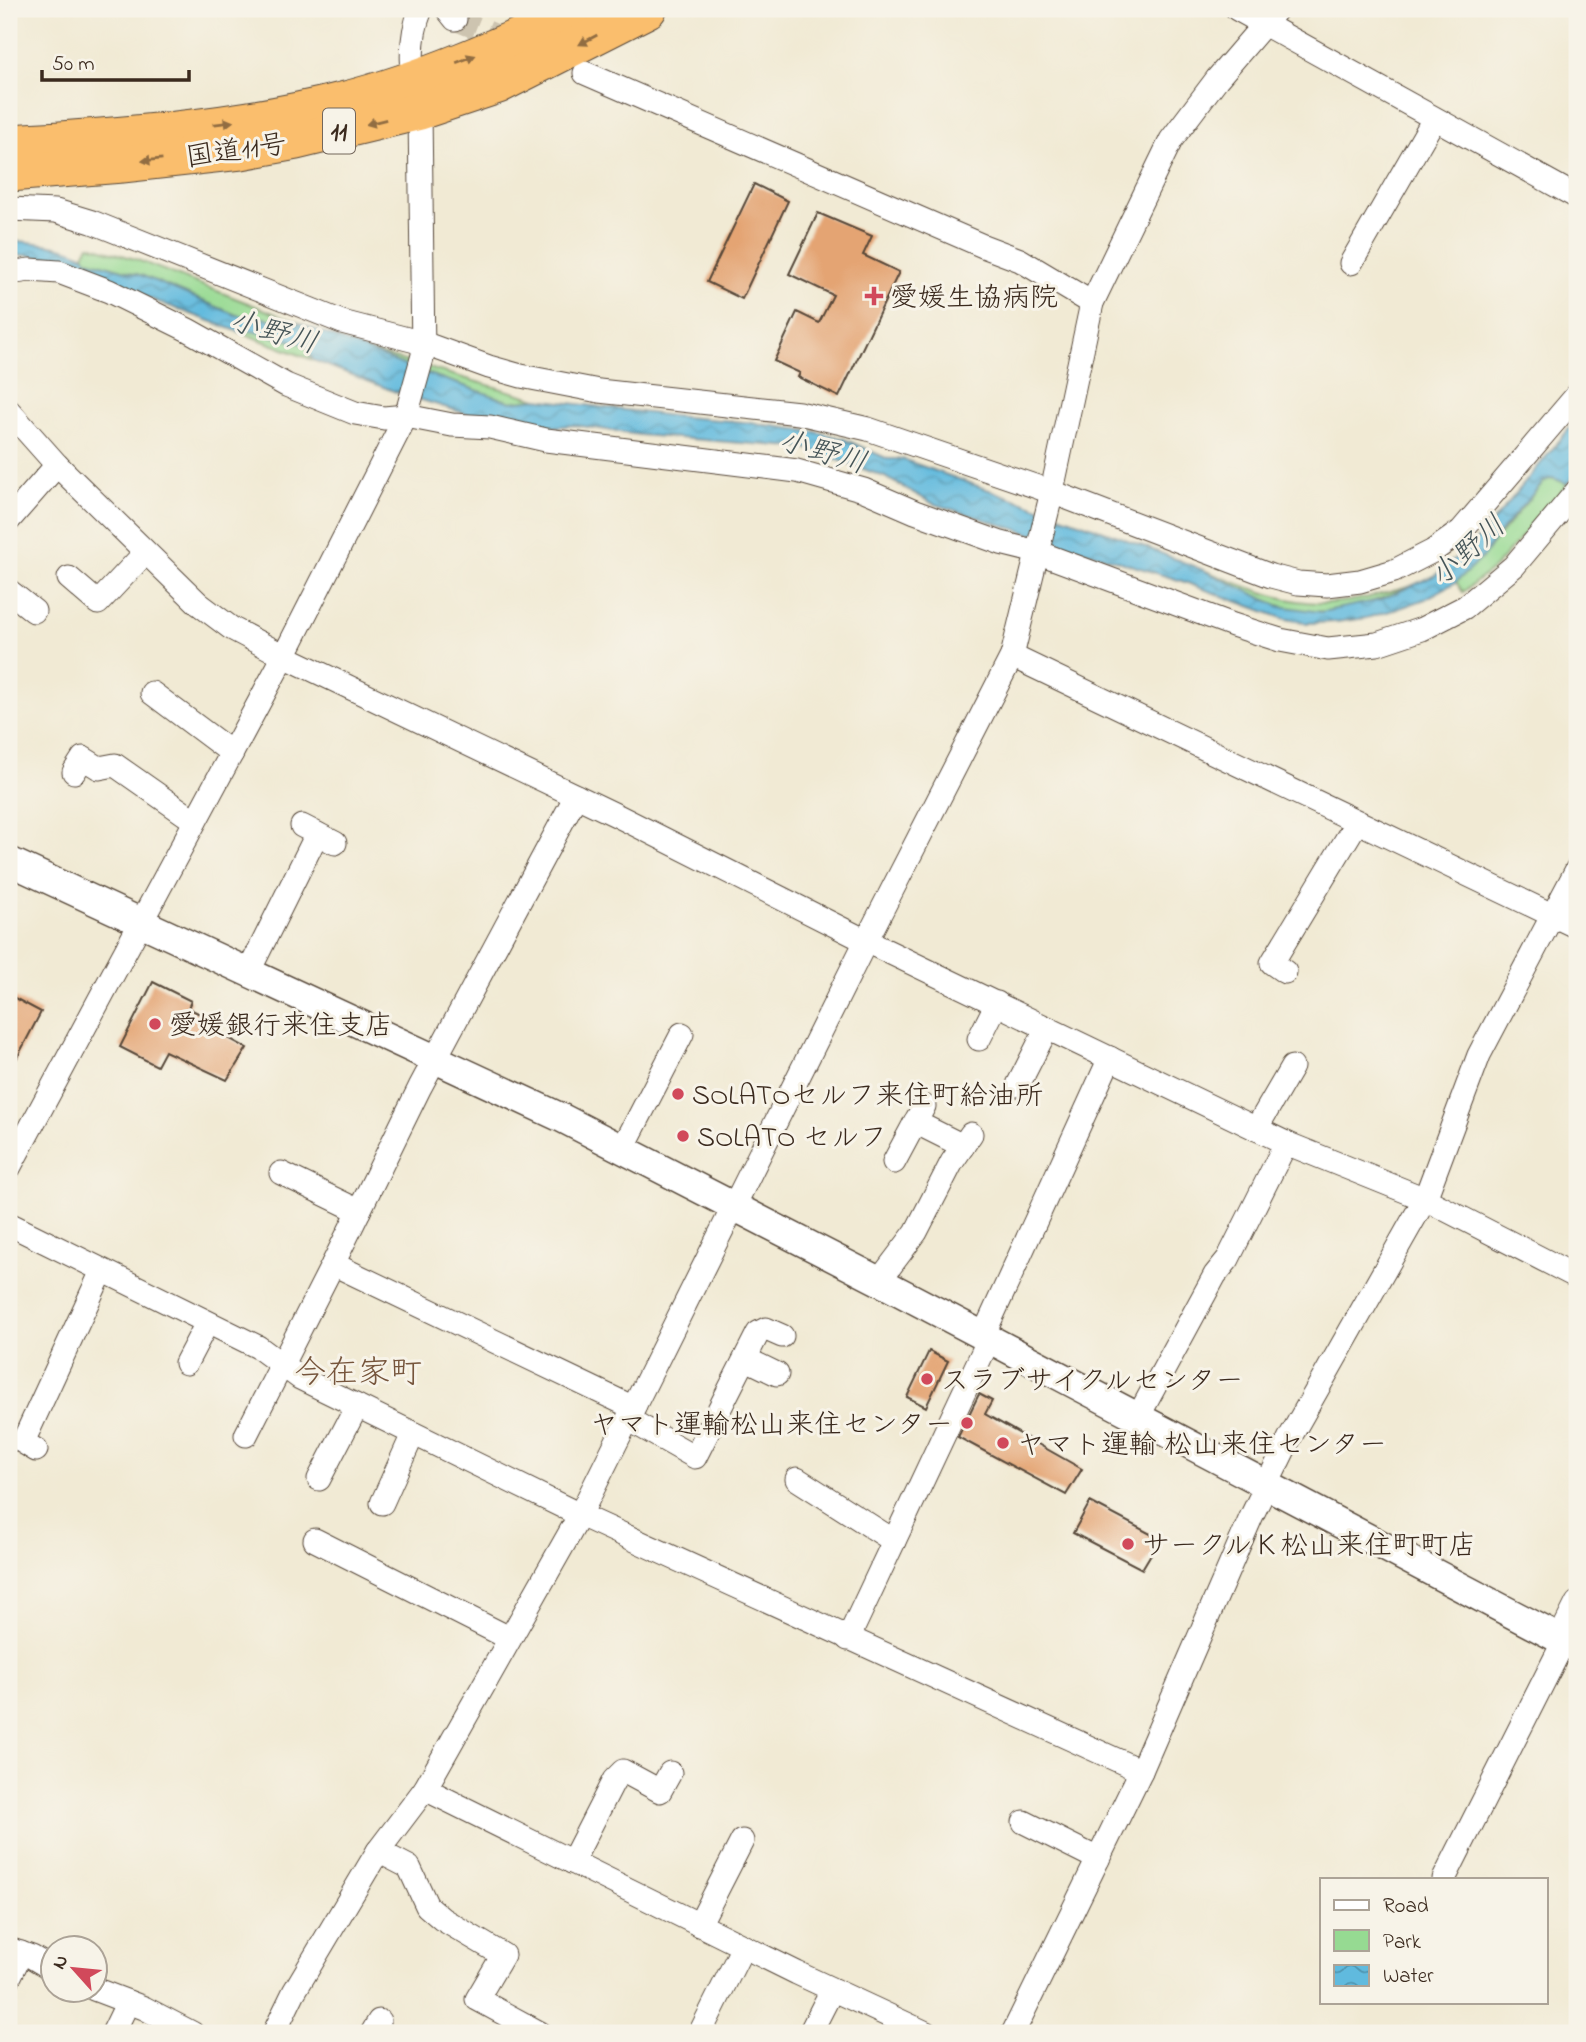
<svg xmlns="http://www.w3.org/2000/svg" width="1586" height="2042" font-family="'Indie Flower','Klee One',sans-serif">
<defs>
<pattern id="water-waves" width="16" height="10" patternUnits="userSpaceOnUse" patternTransform="scale(1.75)"><rect width="16" height="10" fill="#60bade"/><path d="M0 5q4-4 8 0t8 0" fill="none" stroke="#5097b3"/></pattern>
</defs>
<rect width="100%" height="100%" fill="#f7f3e8"/>
<filter id="ink" filterUnits="userSpaceOnUse"><feTurbulence type="fractalNoise" baseFrequency=".0143" numOctaves="2"/><feDisplacementMap in="SourceGraphic" scale="14" xChannelSelector="R" yChannelSelector="G"/><feConvolveMatrix kernelMatrix="1 2 1 2 8 2 1 2 1" color-interpolation-filters="sRGB"/></filter>
<filter id="wash" filterUnits="userSpaceOnUse"><feTurbulence type="fractalNoise" baseFrequency=".00686" numOctaves="4" result="noise"/><feDisplacementMap in="SourceGraphic" scale="28" xChannelSelector="R" yChannelSelector="G"/><feGaussianBlur stdDeviation="1.57" result="paint"/><feColorMatrix in="noise" values="0 0 0 0 0 0 0 0 0 0 0 0 0 0 0 0 0 1.4 0 .05"/><feComposite in="paint" operator="in"/></filter>
<g filter="url(#wash)">
<rect width="100%" height="100%" fill="#f1ead4"/>
<g fill="#96da92" stroke="#688258" stroke-width="2">
<polygon points="89,245 135,259 299,323 236,315 143,276 88,260 84,255"/>
<polygon points="247,330 304,344 313,360 242,333"/>
<polygon points="366,350 537,399 511,402 408,367"/>
<path d="M1553,478L1568,484L1496,566L1463,592L1456,582C1489,551 1515,515 1544,481Z"/>
<path d="M1203,570C1240,584 1279,602 1319,603C1351,604 1385,593 1416,585C1374,603 1323,622 1278,605C1252,596 1228,582 1203,570Z"/>
</g>
<path fill="url(#water-waves)" stroke="#4e727e" stroke-width="2" d="M17,241C35,243 76,246 88,260L143,276L236,315L299,323L408,367L511,402L537,399L672,416L743,422L816,432L844,439L888,459H902L1115,535L1203,570L1279,606L1321,612L1380,600L1436,575L1482,535L1577,419V472L1568,484L1553,478L1544,481L1498,534L1484,556L1456,582L1425,599L1397,609L1366,618L1336,622L1306,623L1282,618L1182,581L932,503L885,477L806,448L640,435L575,425L552,427L551,432L477,417L399,393L313,360L304,344L247,330L242,333L62,266C44,257 29,253 9,256V242Z"/>
<g id="blocks">
<g fill="#e4a473">
<polygon points="754,184 788,201 742,299 707,282"/>
<polygon points="818,213 872,236 863,255 899,272 839,397 798,377 800,373 774,361 797,312 819,323 833,295 789,274"/>
<polygon points="153,982 191,1001 188,1008 202,1015 199,1022 247,1048 227,1080 165,1051 157,1066 120,1047"/>
<polygon points="9,995 41,1012 9,1073"/>
<polygon points="929,1351 948,1361 926,1407 907,1397"/>
<polygon points="979,1394 992,1401 985,1414 1082,1469 1066,1495 958,1437"/>
<polygon points="1090,1502 1160,1539 1142,1569 1073,1533"/>
</g>
</g>
</g>
<g filter="url(#ink)">
<use href="#blocks" fill-opacity="0" stroke="#564739" stroke-width="2"/>
<g fill="none" stroke-linecap="round" stroke-linejoin="round">
<polyline stroke="#cdc4b0" stroke-width="23" stroke-dasharray="23 11" stroke-linecap="butt" points="455,19 514,43"/>
<defs>
<g id="minor">
<polyline points="447,9 455,19"/>
<polyline points="1237,9 1577,197"/>
<polyline points="585,73 983,246 1020,260 1092,303"/>
<polyline points="9,209 56,211 92,222 342,322 423,343 489,367 521,376 599,391 799,413 868,429 1052,492 1271,576 1298,583 1327,585 1360,581 1394,571 1433,551 1461,531 1577,395"/>
<polyline points="1351,263 1434,119"/>
<polyline points="9,273 30,270 59,272 109,291 188,330 286,385 355,413 384,418 406,416 452,425 490,427 546,440 797,471 864,490 915,512 1001,543 1037,552 1233,625 1280,640 1328,649 1377,644 1422,629 1465,607 1514,566 1577,491"/>
<polyline points="9,411 57,465 199,604 231,628 284,656 618,816 866,941 1286,1143 1425,1199 1577,1277"/>
<polyline points="9,520 57,465"/>
<polyline points="69,578 98,603 145,553"/>
<polyline points="9,591 34,611"/>
<polyline points="1012,656 1577,927"/>
<polyline points="152,693 232,753"/>
<polyline points="74,772 83,758 99,768 115,765 195,821"/>
<polyline points="302,826 335,843"/>
<polyline points="1285,972 1272,963 1357,822"/>
<polyline points="248,973 317,834"/>
<polyline points="979,1039 997,1003"/>
<polyline points="1018,1085 1047,1028"/>
<polyline points="915,1122 963,1146"/>
<polyline points="1256,1129 1292,1067"/>
<polyline points="623,1148 682,1034"/>
<polyline points="894,1162 924,1106"/>
<path d="M9,1168L284,656L406,416L423,355L420,111C412,77 407,43 421,9"/>
<polyline points="281,1173 359,1211"/>
<polyline points="9,1224 258,1347 300,1378 580,1515 1141,1771"/>
<polyline points="333,1264 634,1408"/>
<polyline points="879,1281 916,1232 952,1162 971,1134"/>
<polyline points="983,1336 1110,1058"/>
<polyline points="746,1359 777,1374"/>
<polyline points="186,1363 207,1323"/>
<polyline points="1138,1417 1215,1275 1228,1259 1286,1143"/>
<polyline points="628,1419 695,1457 758,1333 766,1329 782,1336"/>
<polyline points="246,1435 333,1264 420,1087 576,796"/>
<polyline points="36,1450 23,1442 102,1271"/>
<polyline points="319,1479 357,1406"/>
<polyline points="797,1479 894,1541"/>
<polyline points="382,1503 413,1434"/>
<polyline points="315,1540 509,1638"/>
<polyline points="848,1639 989,1339"/>
<polyline points="1559,1639 1577,1603"/>
<polyline points="425,1789 797,1973 926,2033"/>
<polyline points="1024,1822 1098,1859"/>
<polyline points="378,1851 409,1867 427,1906 442,1919 503,1955 477,1999 540,2033"/>
<polyline points="572,1862 614,1780 623,1771 660,1791 670,1773"/>
<polyline points="1444,1879 1564,1641"/>
<polyline points="699,1925 742,1841"/>
<polyline points="9,1949 32,1957 52,1969"/>
<polyline points="9,1978 21,1953"/>
<polyline points="94,1989 144,2008 192,2033"/>
<polyline points="113,2033 128,2002"/>
<polyline points="274,2033 294,1992 378,1851 425,1789 580,1515 866,941 1012,656 1050,500 1092,303 1171,140 1217,79 1277,9"/>
<polyline points="372,2033 379,2021"/>
<polyline points="700,2033 743,1947"/>
<polyline points="810,2033 832,1990"/>
<polyline points="1013,2033 1141,1771 1252,1515 1289,1439 1425,1199 1479,1055 1577,869"/>
</g>
<polyline id="tertiary" points="9,861 562,1118 879,1281 1577,1648"/>
<g id="trunk">
<path d="M9,143C117,137 237,128 342,101C425,80 504,44 581,9"/>
<polyline points="9,173 122,164 241,151 296,141 420,111 498,85 648,9"/>
</g>
</defs>
<use href="#minor" stroke="#564739" stroke-width="25"/>
<use href="#tertiary" stroke="#564739" stroke-width="31"/>
<use href="#trunk" stroke="#564739" stroke-width="39"/>
<use href="#minor" stroke="#fff" stroke-width="23"/>
<use href="#tertiary" stroke="#fff" stroke-width="28"/>
<use href="#trunk" stroke="#fabe6d" stroke-width="37"/>
</g>
<defs><path id="oneway-solid" d="M-6-.8H1V-3.2L6.5 0L1 3.2V.8H-6Z" transform="scale(1.75)"/></defs>
<g fill="#916d42">
<use href="#oneway-solid" transform="translate(588 40) rotate(152)"/>
<use href="#oneway-solid" transform="translate(466 59) rotate(-21)"/>
<use href="#oneway-solid" transform="translate(376 122) rotate(166)"/>
<use href="#oneway-solid" transform="translate(223 123) rotate(-7)"/>
<use href="#oneway-solid" transform="translate(152 160) rotate(174)"/>
</g>
</g>
<g fill="#d1495b" stroke="#f7f3e8" stroke-width="2.5">
<path d="M870.5 285.5h7v7h7v7h-7v7h-7v-7h-7v-7h7z"/>
<circle cx="155" cy="1024" r="7"/>
<circle cx="678" cy="1094" r="7"/>
<circle cx="683" cy="1136" r="7"/>
<circle cx="927" cy="1379" r="7"/>
<circle cx="967" cy="1423" r="7"/>
<circle cx="1003" cy="1443" r="7"/>
<circle cx="1128" cy="1544" r="7"/>
</g>
<g text-anchor="middle" stroke-width="6" stroke-linejoin="round" paint-order="stroke">
<rect fill="#f7f3e8" stroke="#73665b" stroke-width="2" x="323" y="108.5" width="32" height="45" rx="5"/>
<g font-size="26" font-weight="bold" fill="#3b2a1e">
<text x="339" y="140">11</text>
</g>
<g font-size="28" fill="#3b2a1e" stroke="#f7f3e8">
<text transform="translate(236 149) rotate(-8)" y="10">国道11号</text>
</g>
<g font-size="28" fill="#3b2a1e" stroke="#f7f3e8" text-anchor="start">
<text x="890" y="306">愛媛生協病院</text>
<text x="169" y="1034">愛媛銀行来住支店</text>
<text x="692" y="1104">SOLATOセルフ来住町給油所</text>
<text x="697" y="1146">SOLATO セルフ</text>
<text x="941" y="1389">スラブサイクルセンター</text>
<text x="953" y="1433" text-anchor="end">ヤマト運輸松山来住センター</text>
<text x="1017" y="1453">ヤマト運輸 松山来住センター</text>
<text x="1142" y="1554">サークルＫ松山来住町町店</text>
</g>
<g font-size="30" font-style="italic" fill="#465558" stroke="#f7f3e8">
<text transform="translate(274 331) rotate(16)" y="10">小野川</text>
<text transform="translate(823 451) rotate(16)" y="10">小野川</text>
<text transform="translate(1467 550) rotate(-42)" y="10">小野川</text>
</g>
<g font-size="32" fill="#76553c" stroke="#f7f3e8">
<text x="358" y="1382">今在家町</text>
</g>
</g>
<rect width="1586" height="2042" fill="none" stroke="#f7f3e8" stroke-width="35"/>
<rect x="1320" y="1878" width="228" height="126" fill="#f7f3e8" stroke="#aca397" stroke-width="2"/>
<rect x="1334" y="1900" width="35" height="10" fill="#ffffff" stroke="#aca397" stroke-width="2"/>
<text x="1383" y="1912" font-size="21" fill="#3b2a1e">Road</text>
<rect x="1334" y="1930" width="35" height="21" fill="#96da92" stroke="#aca397" stroke-width="2"/>
<text x="1383" y="1948" font-size="21" fill="#3b2a1e">Park</text>
<rect x="1334" y="1965" width="35" height="21" fill="url(#water-waves)" stroke="#aca397" stroke-width="2"/>
<text x="1383" y="1982" font-size="21" fill="#3b2a1e">Water</text>
<g transform="translate(74 1969) rotate(297)"><circle r="33" fill="#f7f3e8" stroke="#aca397" stroke-width="2"/>
<path d="M0-5L12 26L0 18L-12 26Z" fill="#d1495b"/>
<text y="-10" font-size="19" font-weight="bold" text-anchor="middle" fill="#3b2a1e">N</text>
</g>
<path d="M42 70v10h147v-10" fill="none" stroke="#3b2a1e" stroke-width="3.5"/>
<text x="52" y="70" font-size="21" fill="#3b2a1e" stroke="#f7f3e8" stroke-width="5" paint-order="stroke">50 m</text>
</svg>
